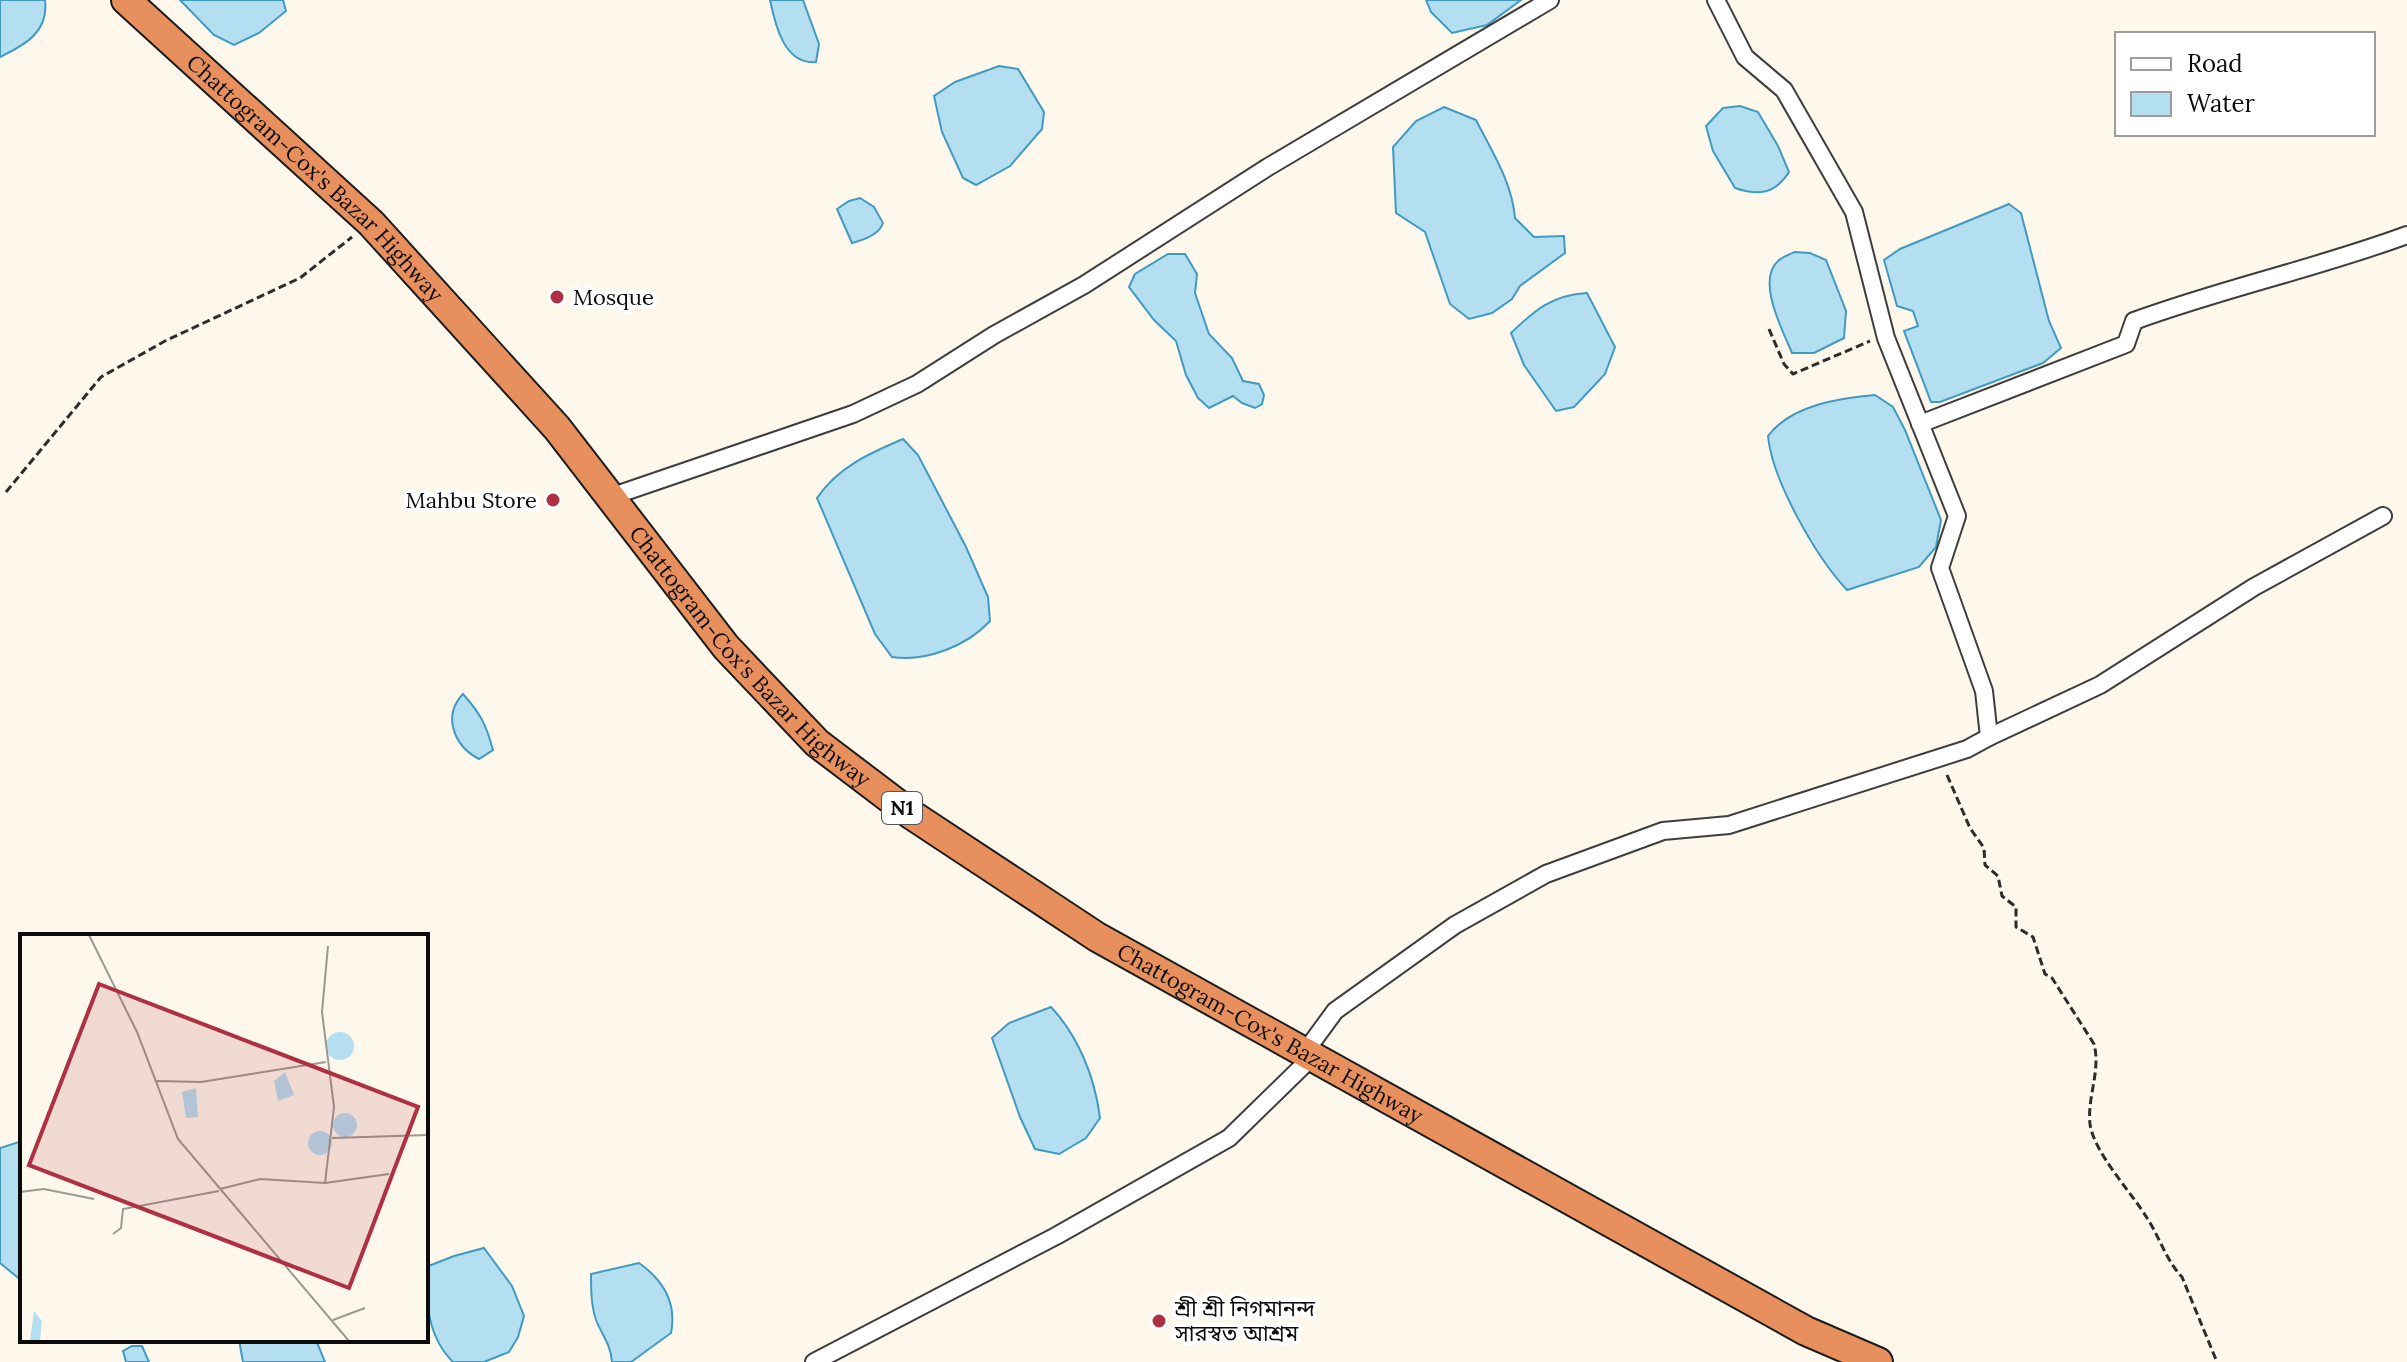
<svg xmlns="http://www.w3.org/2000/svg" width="2407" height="1362" font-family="Lora,'Noto Sans Bengali',serif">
<rect width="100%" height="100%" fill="#fdf8eb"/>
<g fill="#b4dff0" stroke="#419ac1" stroke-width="2">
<path d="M0,0H45C49,32 25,45 0,57Z"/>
<polygon points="180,0 283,0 286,11 259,33 234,45 214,35"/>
<path d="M770,0H803L819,44L816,62C784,65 775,24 770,0Z"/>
<polygon points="1426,0 1521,0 1487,25 1452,33 1431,12"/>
<polygon points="999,66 1018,69 1044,112 1042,129 1010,166 976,185 963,178 942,132 934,96 955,82"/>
<path d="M1740,106L1758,112L1778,146L1789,172C1775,194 1759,196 1735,188L1713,151L1706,126L1723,108Z"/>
<path d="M1444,107L1476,120C1492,152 1512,182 1515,218L1534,237L1564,236L1565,253L1520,286L1512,299L1492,313L1469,319L1450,304L1425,232L1396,213L1393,147L1416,121Z"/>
<path d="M860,198L874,207L883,223C879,235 864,240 852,243L837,209L849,201Z"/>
<polygon points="2009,204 2021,213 2049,321 2061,348 2043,363 1940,402 1931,402 1904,331 1918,326 1913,311 1897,306 1884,260 1900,249"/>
<path d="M1795,252L1810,253L1826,260L1846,311L1844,338L1814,353H1792C1783,331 1756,281 1778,261C1782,257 1790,254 1795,252Z"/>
<polygon points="1168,254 1185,254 1197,274 1195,293 1209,334 1232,358 1243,381 1259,384 1264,395 1262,404 1255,408 1242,403 1233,396 1209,408 1198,398 1186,375 1176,341 1154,320 1129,287 1135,274"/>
<path d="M1587,293L1615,347L1605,374L1574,407L1556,411L1524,365L1511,333C1535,310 1552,295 1587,293Z"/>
<path d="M1875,395L1893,407L1905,430L1941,520L1936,547L1919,567L1847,590C1816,557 1772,480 1768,436C1791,405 1840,398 1875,395Z"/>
<path d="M903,439L918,455L966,547L988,597L990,621C967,646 926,662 892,657L875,634L817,498C838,467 870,453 903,439Z"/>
<path d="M463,694C480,713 486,724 493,750L479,759C454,746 442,716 463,694Z"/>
<path d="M1051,1007C1079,1037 1095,1078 1100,1118L1086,1138L1059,1154L1035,1149L1020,1117L992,1038L1009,1023Z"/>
<polygon points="22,1141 22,1281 0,1263 0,1148"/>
<path d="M484,1248L512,1286L524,1316L518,1337L509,1352L484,1362H453C427,1336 426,1302 426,1267L454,1256Z"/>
<path d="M639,1263C663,1280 677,1303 671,1333L631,1362H612C611,1345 602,1335 596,1320C591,1305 591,1289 591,1274Z"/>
<polygon points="239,1340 316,1340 325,1362 243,1362"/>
<polygon points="132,1346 142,1346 149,1362 126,1362 123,1351"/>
</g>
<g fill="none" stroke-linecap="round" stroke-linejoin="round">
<defs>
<g id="street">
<path d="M1920,424L2126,344L2134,321C2224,288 2318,268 2407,235"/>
<polyline points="610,497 853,414 917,384 994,335 1084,285 1268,167 1550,0"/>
<polyline points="1989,737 2100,685 2254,587 2383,516"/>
<polyline points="1305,1052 1335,1011 1455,925 1546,874 1663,831 1729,825 1967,749 1989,737 1984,691 1940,568 1957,516 1886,338 1854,212 1784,90 1745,57 1716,0"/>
<polyline points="814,1362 1056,1236 1229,1138 1313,1056"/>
</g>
<g id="highway">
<path id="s1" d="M126,0L371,223L557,428L726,647L817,743L912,815L1097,937L1806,1331L1878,1362"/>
</g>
</defs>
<use href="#street" stroke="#3e3e3e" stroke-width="20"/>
<use href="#highway" stroke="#1c1c1c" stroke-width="32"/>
<g stroke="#2d2d2d" stroke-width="3" stroke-dasharray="8 4" stroke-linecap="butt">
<polyline points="1769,329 1784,364 1793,374 1870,341"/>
<polyline points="6,492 101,377 165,341 300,278 352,237"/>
<path d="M1947,775L1970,828L1984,848L1985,865L1998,876L2002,896L2016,907V927L2033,937L2045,974L2052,978L2094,1044C2101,1071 2087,1097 2090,1124C2094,1153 2132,1193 2147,1218C2160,1238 2166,1260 2182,1277L2217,1362"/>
</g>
<use href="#street" stroke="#fff" stroke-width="16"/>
<use href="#highway" stroke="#e7905e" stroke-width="28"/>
</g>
<g fill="#ae3042" stroke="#fff" stroke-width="3">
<circle cx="557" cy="297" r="8"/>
<circle cx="553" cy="500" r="8"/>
<circle cx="1159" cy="1321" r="8"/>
</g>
<g text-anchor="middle" stroke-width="8" stroke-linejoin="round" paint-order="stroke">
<rect fill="#fff" stroke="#545454" stroke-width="2" x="882" y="792" width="40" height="32" rx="6"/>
<g font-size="20" font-weight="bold" fill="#0b0b0b">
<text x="902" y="815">N1</text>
</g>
<g font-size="22" fill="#0b0b0b" stroke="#fff">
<text dy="8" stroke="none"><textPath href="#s1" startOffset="260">Chattogram-Cox's Bazar Highway</textPath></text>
<text dy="8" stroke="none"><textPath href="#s1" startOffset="908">Chattogram-Cox's Bazar Highway</textPath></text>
<text dy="8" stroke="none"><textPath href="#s1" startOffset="1556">Chattogram-Cox's Bazar Highway</textPath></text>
</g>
<g font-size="22" fill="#0b0b0b" stroke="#fff" text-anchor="start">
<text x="573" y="305">Mosque</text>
<text x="537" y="508" text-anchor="end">Mahbu Store</text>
<text x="1175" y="1316">শ্রী শ্রী নিগমানন্দ<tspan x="1175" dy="25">সারস্বত আশ্রম</tspan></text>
</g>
</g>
<g transform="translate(20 934)">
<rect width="408" height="408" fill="#fdf8eb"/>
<path d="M306 112a14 14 0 1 1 28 0a14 14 0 1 1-28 0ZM265,138L274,161L258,167L254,147ZM176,154L178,183L166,184L162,158ZM313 191a12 12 0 1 1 24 0a12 12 0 1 1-24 0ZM288 209a12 12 0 1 1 24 0a12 12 0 1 1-24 0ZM14,377L22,387L20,407H10Z" fill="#b4dff0"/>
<path fill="none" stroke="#9c9991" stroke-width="2" d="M69,1L117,98L158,205L329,407M137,147L181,148L306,128M312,204L408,201M305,249L369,240M200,255L240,245L305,249L314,173L302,78L308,12M0,258L24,255L74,265M93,300L101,294L103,275L199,257M313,386L345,374"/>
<path fill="#ae3042" fill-opacity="0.15" stroke="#ae3042" stroke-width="4" d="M79,50L398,173L329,354L9,231Z"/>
<rect width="408" height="408" fill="none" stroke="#0b0b0b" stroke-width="4"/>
</g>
<rect x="2115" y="32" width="260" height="104" fill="#ffffff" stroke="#9d9d9d" stroke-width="2"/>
<rect x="2131" y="58" width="40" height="12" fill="#ffffff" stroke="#9d9d9d" stroke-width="2"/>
<text x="2187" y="72" font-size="24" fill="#0b0b0b">Road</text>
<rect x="2131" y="92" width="40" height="24" fill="#b4dff0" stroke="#9d9d9d" stroke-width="2"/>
<text x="2187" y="112" font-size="24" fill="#0b0b0b">Water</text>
</svg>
